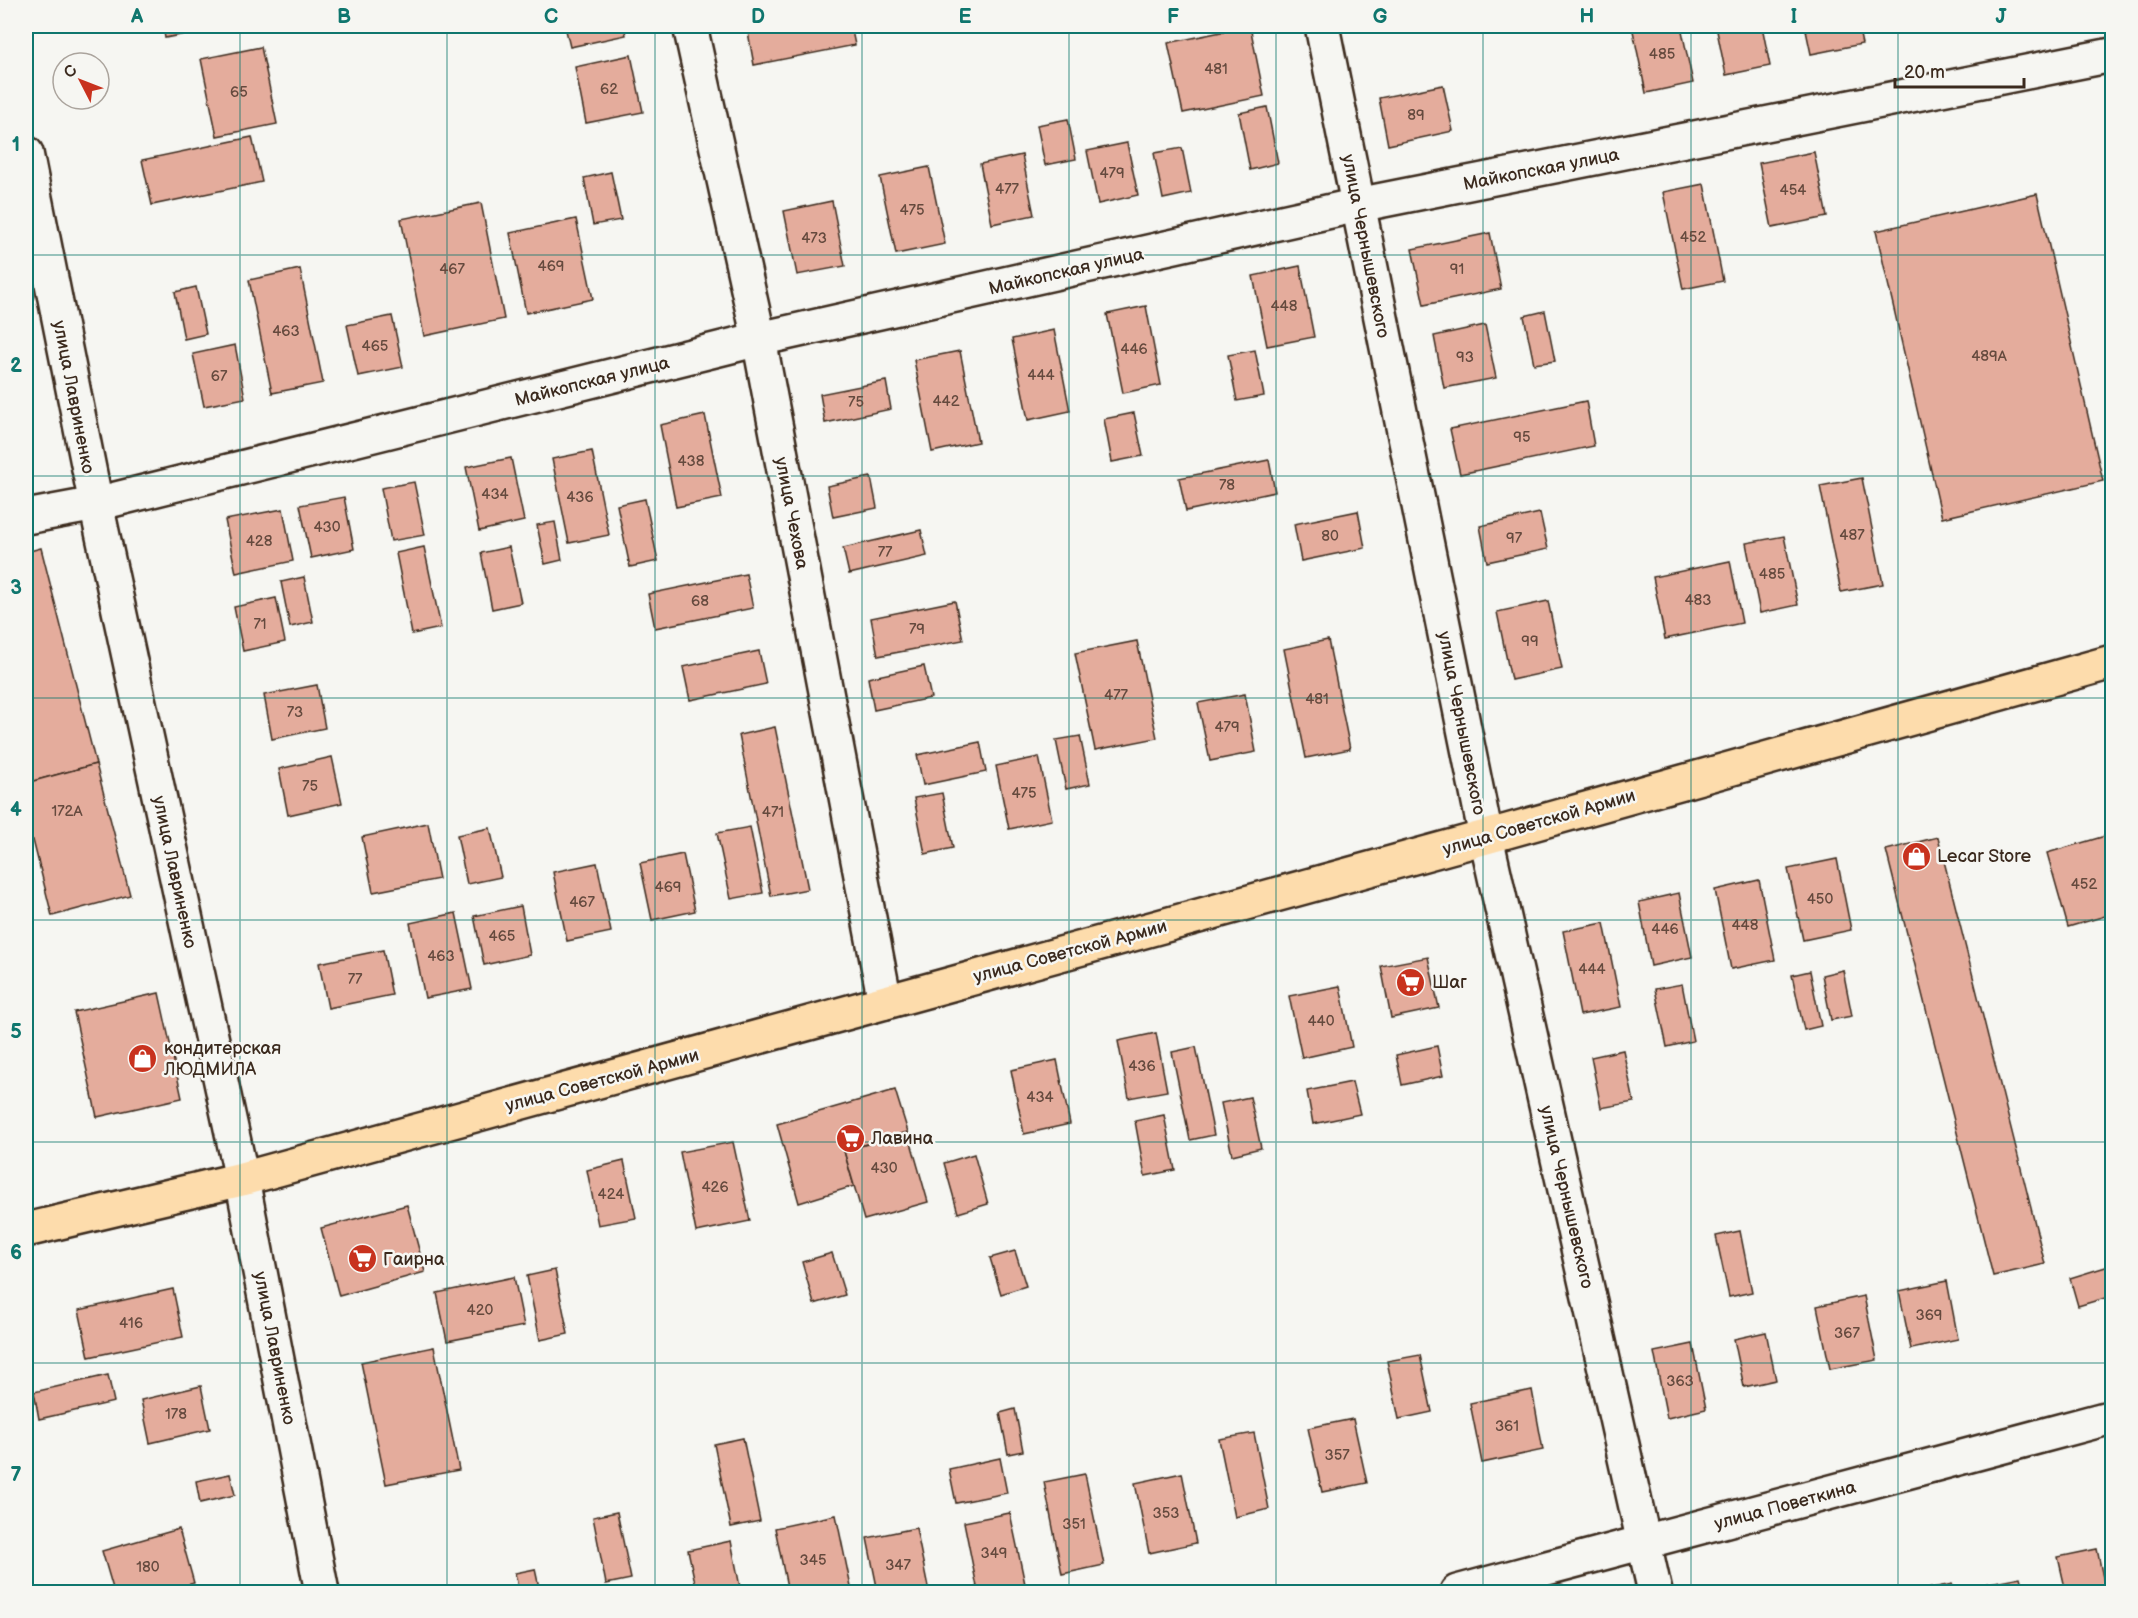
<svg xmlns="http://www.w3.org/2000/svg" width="2138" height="1618" font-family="'Balsamiq Sans',sans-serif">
<rect width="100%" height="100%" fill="#f6f6f2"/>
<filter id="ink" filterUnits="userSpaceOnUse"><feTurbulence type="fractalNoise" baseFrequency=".0167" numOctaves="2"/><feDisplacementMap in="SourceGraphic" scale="12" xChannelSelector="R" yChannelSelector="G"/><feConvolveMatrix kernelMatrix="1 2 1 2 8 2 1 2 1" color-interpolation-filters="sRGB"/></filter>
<g filter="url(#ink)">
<g fill="#e4ac9c" stroke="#3b2a1e" stroke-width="1.5">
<polygon points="163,26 184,26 186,34 165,38"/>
<polygon points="565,26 624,26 626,35 570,47"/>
<polygon points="777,26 851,26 855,45 754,65 748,32"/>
<polygon points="1250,26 1264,96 1183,113 1168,43"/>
<polygon points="1632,26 1681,26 1693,83 1646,93"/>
<polygon points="1716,26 1762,26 1770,66 1726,75"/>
<polygon points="1805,26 1858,26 1862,44 1811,54"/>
<polygon points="261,47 277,124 217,136 201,59"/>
<polygon points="631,55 643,112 586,123 575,67"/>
<polygon points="1443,85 1453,131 1388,145 1379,98"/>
<polygon points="1267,107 1278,163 1250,170 1239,113"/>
<polygon points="1068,119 1076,159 1045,165 1037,125"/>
<polygon points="252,137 262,182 152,205 142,160"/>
<polygon points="1127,143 1138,195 1098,204 1087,151"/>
<polygon points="1182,148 1191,193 1163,199 1154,153"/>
<polygon points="1814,152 1827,217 1772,228 1759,163"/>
<polygon points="1022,155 1034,215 992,224 980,164"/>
<polygon points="929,167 945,244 896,254 880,177"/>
<polygon points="611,172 621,220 593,225 584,178"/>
<polygon points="1704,184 1723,281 1683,289 1663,192"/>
<polygon points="2037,194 2103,481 1942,518 1876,231"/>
<polygon points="832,201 845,266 797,275 784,211"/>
<polygon points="481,203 504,319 424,336 401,219"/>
<polygon points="576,219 593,299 526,313 510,233"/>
<polygon points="1490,233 1501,289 1424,305 1412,249"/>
<polygon points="1300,266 1314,337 1267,346 1253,276"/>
<polygon points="300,269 323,383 272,393 249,280"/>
<polygon points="196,287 206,334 184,339 175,292"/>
<polygon points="1146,306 1161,385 1123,393 1107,314"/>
<polygon points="1545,311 1555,361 1534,364 1524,316"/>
<polygon points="392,316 403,367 358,376 347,325"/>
<polygon points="1485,325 1496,378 1444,388 1434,336"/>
<polygon points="1054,330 1070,411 1028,420 1012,339"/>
<polygon points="235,345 245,398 204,406 193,354"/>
<polygon points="1255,350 1264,396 1237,401 1228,355"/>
<polygon points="960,351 978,442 932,452 914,360"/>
<polygon points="886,381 891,409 825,423 820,394"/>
<polygon points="1586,401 1594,446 1460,474 1450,429"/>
<polygon points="1134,413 1143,456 1112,462 1104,419"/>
<polygon points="705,415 722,498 676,507 660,425"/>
<polygon points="592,451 609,535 569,543 552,459"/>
<polygon points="511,458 524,521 479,531 466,467"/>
<polygon points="1269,460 1275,492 1186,511 1179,478"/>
<polygon points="871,477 877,508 833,517 827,486"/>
<polygon points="1862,478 1883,584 1841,592 1820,486"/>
<polygon points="414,482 425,535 391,541 381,488"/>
<polygon points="344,497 354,549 311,558 300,505"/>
<polygon points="645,499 658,561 630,567 617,505"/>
<polygon points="283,509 293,561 236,573 225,520"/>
<polygon points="1358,511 1365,548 1301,561 1294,524"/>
<polygon points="1540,513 1548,549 1487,562 1480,526"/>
<polygon points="555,522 562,560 545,564 537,525"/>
<polygon points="921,530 927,556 849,574 843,548"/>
<polygon points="1784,536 1798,605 1760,613 1746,543"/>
<polygon points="424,547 441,628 412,634 396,553"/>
<polygon points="509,547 521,603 492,609 481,553"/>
<polygon points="41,548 96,764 26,783 26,552"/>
<polygon points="1730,561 1742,623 1665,639 1653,577"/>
<polygon points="746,574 753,608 655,628 648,594"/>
<polygon points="304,577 313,622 290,627 281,582"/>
<polygon points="276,598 285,642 243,651 234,607"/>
<polygon points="955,601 963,640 878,656 871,618"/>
<polygon points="1548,601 1562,669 1511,680 1497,612"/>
<polygon points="1328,640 1350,749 1306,758 1284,649"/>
<polygon points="1137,641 1157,738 1095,750 1075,653"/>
<polygon points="759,651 766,684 690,700 683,667"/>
<polygon points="924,666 931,698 874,710 868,678"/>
<polygon points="317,685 325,728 272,739 264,695"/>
<polygon points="1245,694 1256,752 1210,761 1198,703"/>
<polygon points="775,727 808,889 771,896 739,735"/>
<polygon points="1080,736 1090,784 1066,789 1056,740"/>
<polygon points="980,742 986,772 923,785 917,755"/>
<polygon points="332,757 342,803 288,815 279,769"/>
<polygon points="1039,757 1052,820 1009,829 996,766"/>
<polygon points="96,764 130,895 52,916 33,840 26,842 26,783"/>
<polygon points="942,793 953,848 925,854 914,798"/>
<polygon points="428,823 439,879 373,892 362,837"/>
<polygon points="750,827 763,893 731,899 717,833"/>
<polygon points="490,828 501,877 467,884 457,835"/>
<polygon points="2112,834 2112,914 2068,927 2047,853"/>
<polygon points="1938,837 2045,1264 1993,1276 1886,850"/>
<polygon points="683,854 695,911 652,920 640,863"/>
<polygon points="1837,859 1851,930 1803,940 1788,869"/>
<polygon points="597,863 611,932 567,941 553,872"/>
<polygon points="1759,880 1775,960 1731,969 1715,890"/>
<polygon points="1679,893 1692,957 1651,966 1639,902"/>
<polygon points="521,906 530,955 484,965 474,916"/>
<polygon points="456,913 472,989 425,998 410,923"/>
<polygon points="1604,923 1621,1007 1580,1015 1563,931"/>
<polygon points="383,950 392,995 328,1008 319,963"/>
<polygon points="1428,957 1439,1008 1391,1018 1381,966"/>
<polygon points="1843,970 1852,1016 1831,1020 1822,975"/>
<polygon points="1810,971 1821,1026 1804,1030 1792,975"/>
<polygon points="1682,984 1693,1041 1667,1047 1655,989"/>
<polygon points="1340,986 1352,1047 1302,1058 1289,996"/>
<polygon points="159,993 182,1098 97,1117 74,1012"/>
<polygon points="1156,1033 1167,1091 1129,1098 1118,1041"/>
<polygon points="1437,1046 1443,1076 1402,1085 1396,1055"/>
<polygon points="1196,1047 1214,1135 1190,1140 1172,1052"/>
<polygon points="1623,1050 1634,1102 1601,1108 1591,1057"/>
<polygon points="1057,1060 1070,1124 1024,1134 1011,1070"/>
<polygon points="1352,1082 1360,1114 1313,1124 1307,1091"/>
<polygon points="895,1090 908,1132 844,1151 854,1186 799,1203 777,1124"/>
<polygon points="1250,1097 1261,1148 1232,1155 1221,1103"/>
<polygon points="1164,1115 1175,1170 1145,1176 1135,1121"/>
<polygon points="908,1132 928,1202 864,1220 844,1151"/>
<polygon points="733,1142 750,1221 696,1232 680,1152"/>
<polygon points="974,1154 988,1204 958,1213 944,1163"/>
<polygon points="624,1161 636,1218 598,1225 587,1170"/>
<polygon points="407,1205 425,1272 339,1296 321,1228"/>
<polygon points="1740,1231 1752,1292 1729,1297 1716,1236"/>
<polygon points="1015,1251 1026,1286 1001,1294 990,1258"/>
<polygon points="832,1253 845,1295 814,1304 802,1262"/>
<polygon points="2112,1265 2112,1296 2078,1306 2070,1278"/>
<polygon points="555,1270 568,1334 540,1340 527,1276"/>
<polygon points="514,1277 524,1326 447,1341 437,1293"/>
<polygon points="1947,1281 1958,1339 1911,1349 1899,1291"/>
<polygon points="173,1289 183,1337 89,1357 79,1310"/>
<polygon points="1864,1296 1877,1360 1830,1369 1817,1306"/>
<polygon points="1766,1332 1776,1380 1744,1387 1734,1339"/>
<polygon points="1693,1344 1706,1409 1667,1418 1654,1352"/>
<polygon points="434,1347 459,1470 386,1484 361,1362"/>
<polygon points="1420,1355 1432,1412 1399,1419 1387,1361"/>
<polygon points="108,1375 114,1402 39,1419 34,1392"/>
<polygon points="201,1386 210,1429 150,1443 141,1400"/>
<polygon points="1532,1390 1543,1450 1482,1463 1470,1403"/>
<polygon points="1015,1409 1023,1451 1008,1454 1000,1413"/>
<polygon points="1353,1419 1367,1483 1322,1492 1308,1428"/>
<polygon points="1254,1433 1269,1509 1235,1517 1219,1439"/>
<polygon points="743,1438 760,1521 731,1527 714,1444"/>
<polygon points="1000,1458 1007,1493 956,1503 949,1469"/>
<polygon points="1182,1473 1196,1543 1149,1553 1135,1483"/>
<polygon points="230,1474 235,1495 200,1503 196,1481"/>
<polygon points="1085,1474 1104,1565 1062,1574 1044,1482"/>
<polygon points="617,1512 631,1579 606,1584 593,1517"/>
<polygon points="1010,1513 1025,1584 978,1592 964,1522"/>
<polygon points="836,1515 852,1592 788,1592 775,1528"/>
<polygon points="916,1528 929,1592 878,1592 867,1538"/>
<polygon points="179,1529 194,1583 161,1592 114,1592 102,1551"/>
<polygon points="731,1541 741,1592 697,1592 688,1550"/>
<polygon points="2097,1549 2106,1592 2066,1592 2058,1557"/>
<polygon points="535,1569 540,1592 519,1592 515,1573"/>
<polygon points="2020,1577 2024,1592 1986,1592 1984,1584"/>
<polygon points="1952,1584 1954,1592 1911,1592"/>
</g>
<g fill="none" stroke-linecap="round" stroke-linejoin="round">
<defs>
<g id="street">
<polyline points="690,26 759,339 885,1002"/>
<polyline points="1322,26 1486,837 1655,1592"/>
<polyline points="26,517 96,504 759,339 1358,205 2112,55"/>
<polyline points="242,1179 322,1592"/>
<polyline points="1457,1592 2112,1417"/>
</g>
<polyline id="secondary" points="26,153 96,504 242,1179"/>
<polyline id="primary" points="26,1230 242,1179 1486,837 2112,662"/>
</defs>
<use href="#street" stroke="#3b2a1e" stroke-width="38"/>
<use href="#secondary" stroke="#3b2a1e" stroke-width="38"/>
<use href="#primary" stroke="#3b2a1e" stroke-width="38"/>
<use href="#street" stroke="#f6f6f2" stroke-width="33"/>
<use href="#secondary" stroke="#f6f6f2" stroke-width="33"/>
<use href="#primary" stroke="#fddcac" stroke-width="33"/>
</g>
</g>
<path fill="none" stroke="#0f766e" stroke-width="1.5" stroke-opacity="0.55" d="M240,26V1592M447,26V1592M655,26V1592M862,26V1592M1069,26V1592M1276,26V1592M1483,26V1592M1691,26V1592M1898,26V1592M26,255H2112M26,476H2112M26,698H2112M26,920H2112M26,1142H2112M26,1363H2112"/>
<defs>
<symbol id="shop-disc" viewBox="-11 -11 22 22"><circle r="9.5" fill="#c8321e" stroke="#f6f6f2"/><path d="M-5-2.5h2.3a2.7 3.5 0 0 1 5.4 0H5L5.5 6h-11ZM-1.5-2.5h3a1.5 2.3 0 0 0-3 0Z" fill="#fff"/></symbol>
<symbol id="supermarket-disc" viewBox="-11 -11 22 22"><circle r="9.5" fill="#c8321e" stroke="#f6f6f2"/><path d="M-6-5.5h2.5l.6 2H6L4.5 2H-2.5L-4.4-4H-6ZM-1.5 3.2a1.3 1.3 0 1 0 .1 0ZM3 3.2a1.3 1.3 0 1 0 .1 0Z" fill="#fff"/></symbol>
</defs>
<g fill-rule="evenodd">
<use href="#shop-disc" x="1900" y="840" width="33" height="33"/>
<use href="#supermarket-disc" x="1394" y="966" width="33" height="33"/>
<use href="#shop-disc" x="126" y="1042" width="33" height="33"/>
<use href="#supermarket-disc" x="834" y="1122" width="33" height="33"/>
<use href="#supermarket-disc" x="346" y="1242" width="33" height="33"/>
</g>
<g text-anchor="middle" stroke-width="5" stroke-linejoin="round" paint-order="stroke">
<g font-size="15" fill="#654a3e">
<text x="1662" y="59">485</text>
<text x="1216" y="74">481</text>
<text x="609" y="94">62</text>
<text x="239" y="97">65</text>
<text x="1416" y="120">89</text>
<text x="1112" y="178">479</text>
<text x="1007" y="194">477</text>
<text x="1793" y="195">454</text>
<text x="912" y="215">475</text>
<text x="1693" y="242">452</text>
<text x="814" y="243">473</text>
<text x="551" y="271">469</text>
<text x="452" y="274">467</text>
<text x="1457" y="274">91</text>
<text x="1284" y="311">448</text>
<text x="286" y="336">463</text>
<text x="375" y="351">465</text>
<text x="1134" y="354">446</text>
<text x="1989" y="361">489А</text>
<text x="1465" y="362">93</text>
<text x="1041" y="380">444</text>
<text x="219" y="381">67</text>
<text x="946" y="406">442</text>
<text x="856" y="407">75</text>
<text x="1522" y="442">95</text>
<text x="691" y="466">438</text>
<text x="1227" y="490">78</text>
<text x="495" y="499">434</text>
<text x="580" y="502">436</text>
<text x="327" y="532">430</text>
<text x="1852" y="540">487</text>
<text x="1330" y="541">80</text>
<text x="1514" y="543">97</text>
<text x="259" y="546">428</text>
<text x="885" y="557">77</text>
<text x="1772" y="579">485</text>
<text x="1698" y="605">483</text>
<text x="700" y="606">68</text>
<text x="260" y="629">71</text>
<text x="917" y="634">79</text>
<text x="1530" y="646">99</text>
<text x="1116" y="700">477</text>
<text x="1317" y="704">481</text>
<text x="295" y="717">73</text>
<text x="1227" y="732">479</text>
<text x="310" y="791">75</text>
<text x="1024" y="798">475</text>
<text x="67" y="816">172А</text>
<text x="773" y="817">471</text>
<text x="2084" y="889">452</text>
<text x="668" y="892">469</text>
<text x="1820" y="904">450</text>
<text x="582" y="907">467</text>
<text x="1745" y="930">448</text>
<text x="1665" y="934">446</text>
<text x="502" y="941">465</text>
<text x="441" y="961">463</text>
<text x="1592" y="974">444</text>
<text x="355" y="984">77</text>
<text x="1321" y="1026">440</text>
<text x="1142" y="1071">436</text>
<text x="1040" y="1102">434</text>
<text x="884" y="1173">430</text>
<text x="715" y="1192">426</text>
<text x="611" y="1199">424</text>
<text x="480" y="1315">420</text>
<text x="1929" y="1320">369</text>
<text x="131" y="1328">416</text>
<text x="1847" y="1338">367</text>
<text x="1680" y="1386">363</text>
<text x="176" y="1419">178</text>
<text x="1507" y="1431">361</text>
<text x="1337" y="1460">357</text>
<text x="1166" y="1518">353</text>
<text x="1074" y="1529">351</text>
<text x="994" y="1558">349</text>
<text x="813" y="1565">345</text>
<text x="898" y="1570">347</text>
<text x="148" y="1572">180</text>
</g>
<g font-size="18" fill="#3b2a1e" stroke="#f6f6f2">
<text transform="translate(1541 169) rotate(-11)" y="6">Майкопская улица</text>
<text transform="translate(1366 246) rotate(79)" y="6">улица Чернышевского</text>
<text transform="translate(1066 271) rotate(-13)" y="6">Майкопская улица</text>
<text transform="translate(592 381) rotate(-14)" y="6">Майкопская улица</text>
<text transform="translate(74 397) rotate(79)" y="6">улица Лавриненко</text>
<text transform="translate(792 513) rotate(79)" y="6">улица Чехова</text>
<text transform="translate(1462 723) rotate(79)" y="6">улица Чернышевского</text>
<text transform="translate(1539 822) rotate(-16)" y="6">улица Советской Армии</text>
<text transform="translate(175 872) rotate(78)" y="6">улица Лавриненко</text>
<text transform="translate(1070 951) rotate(-15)" y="6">улица Советской Армии</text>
<text transform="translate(602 1080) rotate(-15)" y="6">улица Советской Армии</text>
<text transform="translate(1567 1197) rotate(77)" y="6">улица Чернышевского</text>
<text transform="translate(275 1348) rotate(79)" y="6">улица Лавриненко</text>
<text transform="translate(1785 1505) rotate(-15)" y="6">улица Поветкина</text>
</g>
<g font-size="18" fill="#3b2a1e" stroke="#f6f6f2" text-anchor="start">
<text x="1937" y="862">Lecar Store</text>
<text x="1432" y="988">Шаг</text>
<text x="164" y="1054">кондитерская<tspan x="164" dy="21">ЛЮДМИЛА</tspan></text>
<text x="871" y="1144">Лавина</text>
<text x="383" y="1265">Гаирна</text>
</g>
</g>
<rect width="2138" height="1618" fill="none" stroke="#f6f6f2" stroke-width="66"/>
<g transform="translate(81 81) rotate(312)"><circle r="28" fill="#f6f6f2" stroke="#aba49d" stroke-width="1.5"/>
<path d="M0-4.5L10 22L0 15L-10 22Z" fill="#c8321e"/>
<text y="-9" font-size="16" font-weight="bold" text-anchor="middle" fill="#3b2a1e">С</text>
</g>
<path d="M1895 78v9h129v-9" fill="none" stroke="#3b2a1e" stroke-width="3"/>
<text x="1904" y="78" font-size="18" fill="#3b2a1e" stroke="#f6f6f2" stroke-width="4.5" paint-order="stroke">20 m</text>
<rect x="33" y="33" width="2072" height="1552" fill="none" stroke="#0f766e" stroke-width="2"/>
<g font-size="20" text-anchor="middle" font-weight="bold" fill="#0f766e">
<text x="137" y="23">A</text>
<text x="344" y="23">B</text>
<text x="551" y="23">C</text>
<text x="758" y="23">D</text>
<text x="965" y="23">E</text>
<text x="1173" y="23">F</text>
<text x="1380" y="23">G</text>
<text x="1587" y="23">H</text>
<text x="1794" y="23">I</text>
<text x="2001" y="23">J</text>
<text x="16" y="151">1</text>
<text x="16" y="372">2</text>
<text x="16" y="594">3</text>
<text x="16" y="816">4</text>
<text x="16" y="1038">5</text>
<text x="16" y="1259">6</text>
<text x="16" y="1481">7</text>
</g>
</svg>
